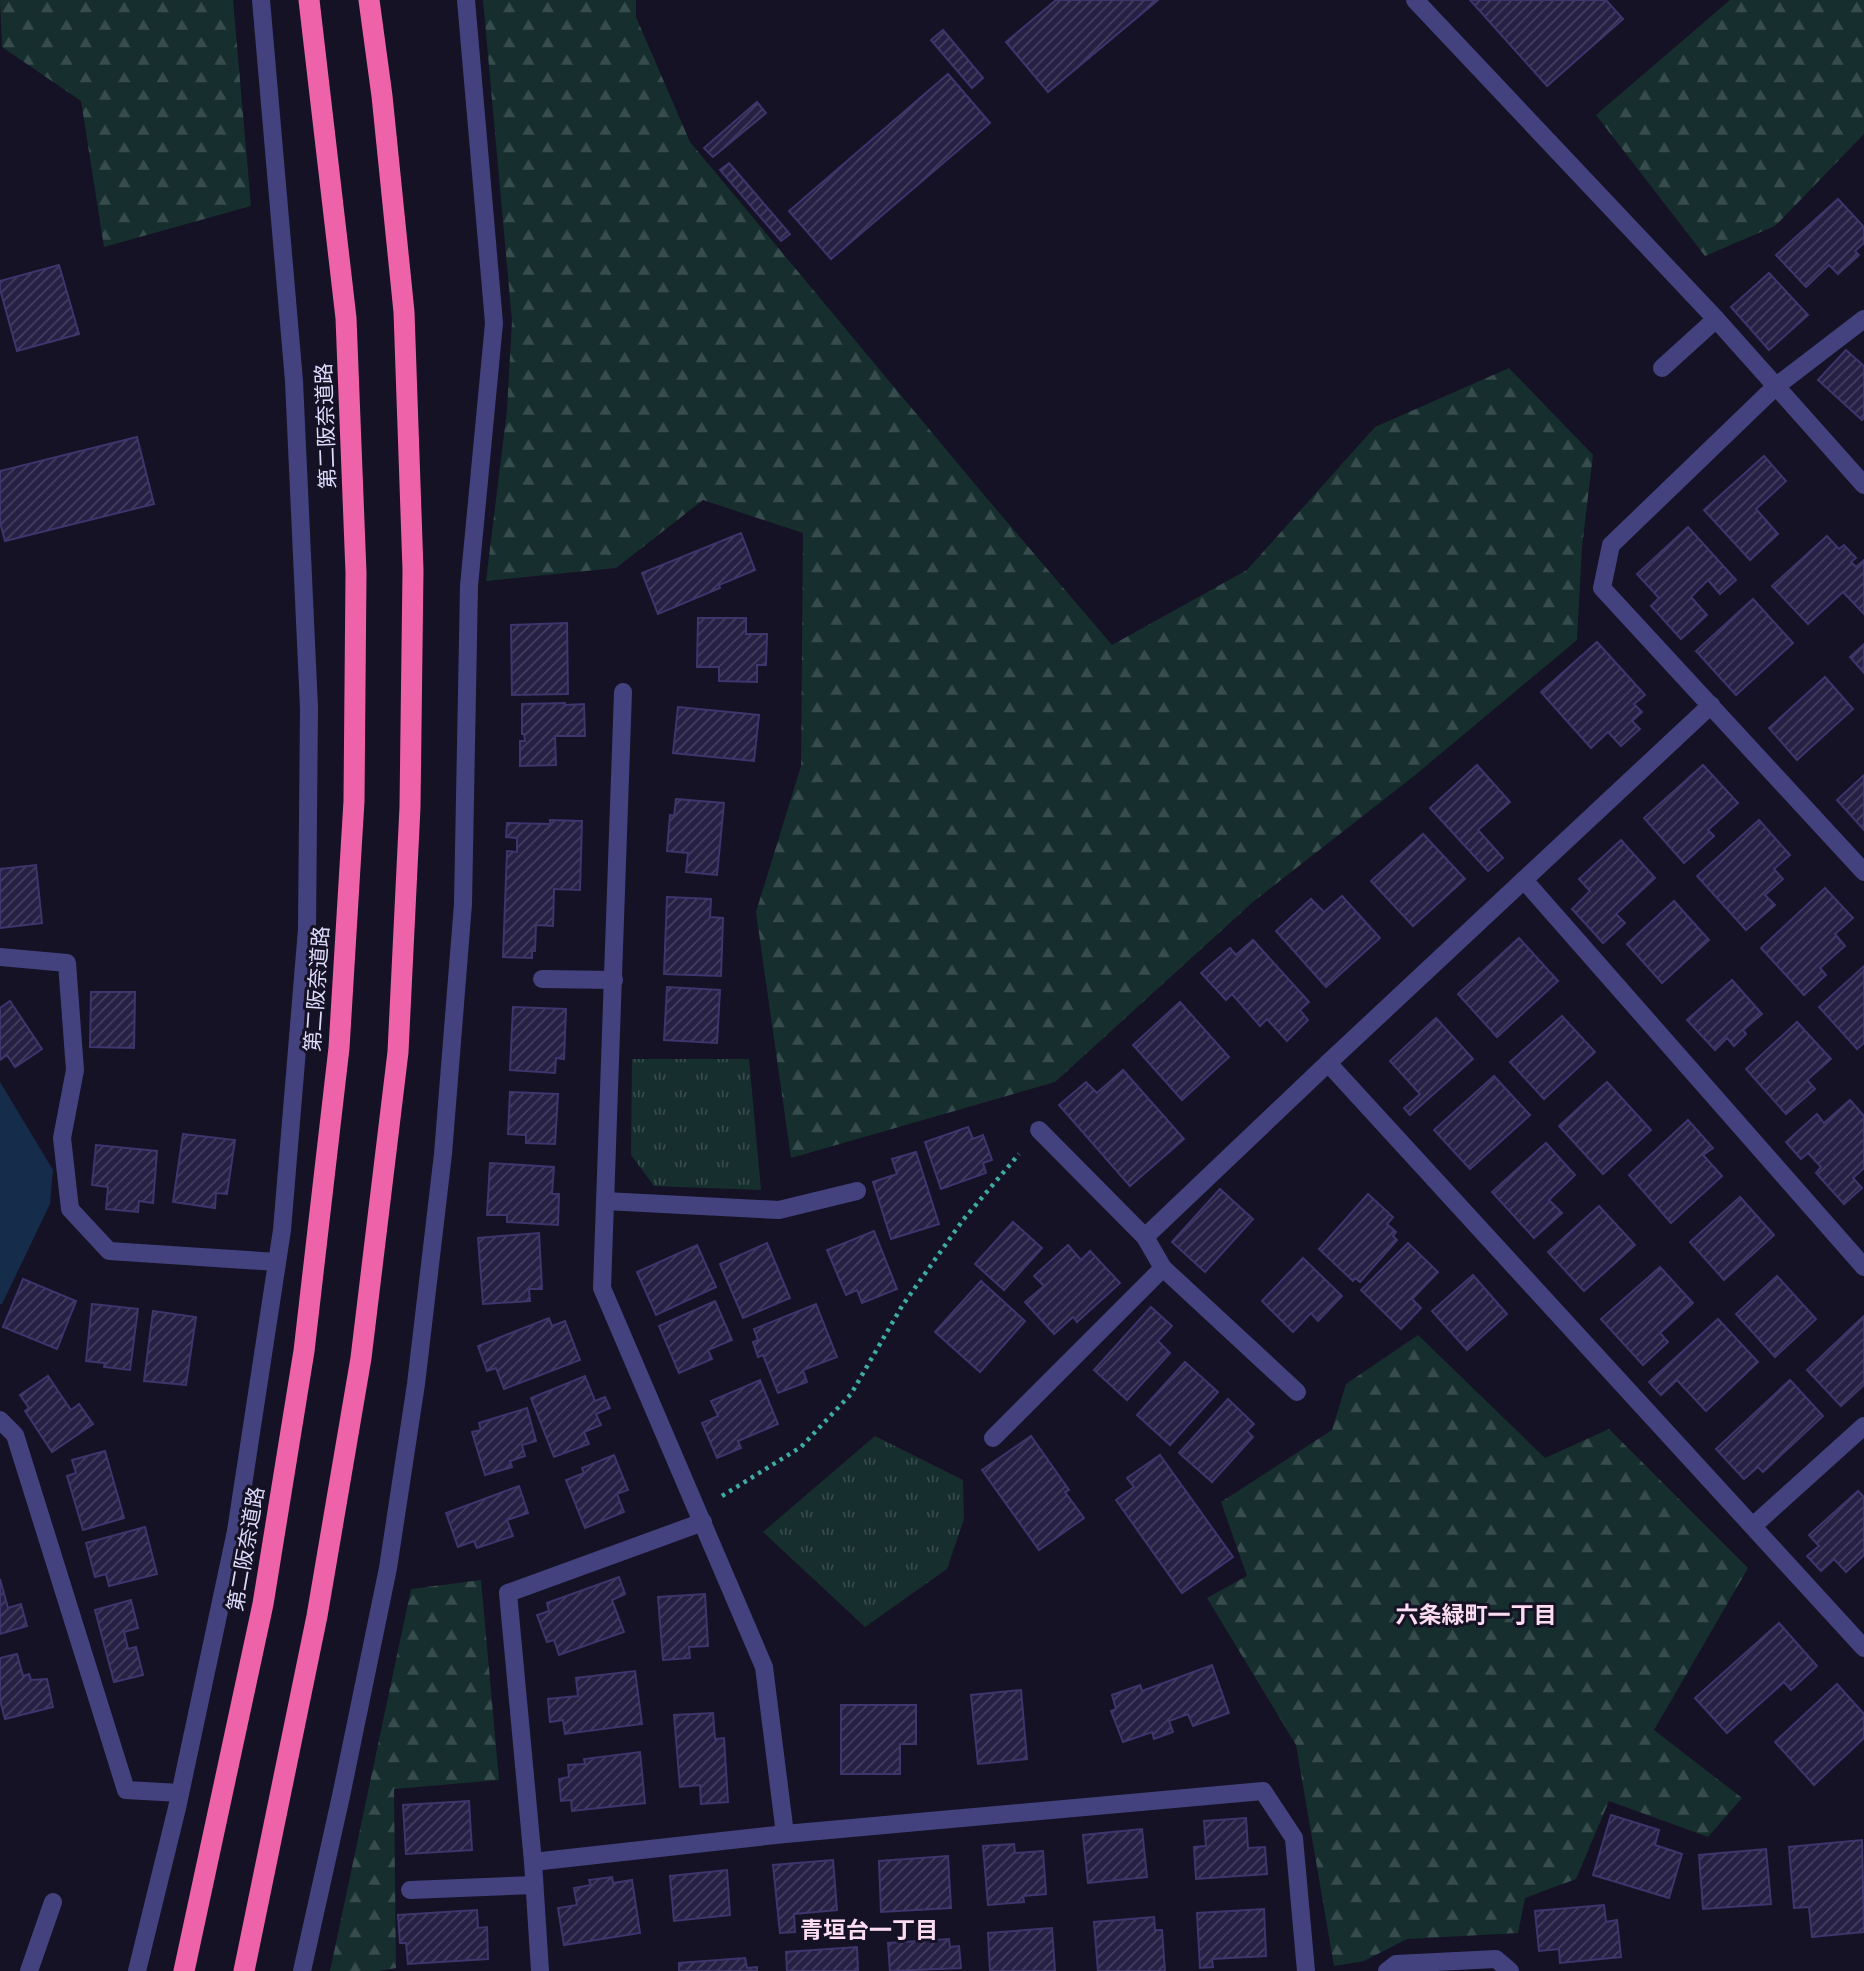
<svg xmlns="http://www.w3.org/2000/svg" width="1864" height="1971" font-family="Roboto,'Noto Sans JP',sans-serif">
<defs>
<pattern id="grass-tufts" width="24" height="20" patternUnits="userSpaceOnUse" patternTransform="scale(1.75)"><rect width="24" height="20" fill="#162e2d"/><path d="M3 7l-1-3M5 7V3M7 7l1-3M15 17l-1-3M17 17v-4M19 17l1-3" fill="none" stroke="#374c4c"/></pattern>
<pattern id="forest-firs" width="22" height="20" patternUnits="userSpaceOnUse" patternTransform="scale(1.75)"><rect width="22" height="20" fill="#162e2d"/><path d="M5 1l3.5 6h-7zM16 11l3.5 6h-7z" fill="#374c4c"/></pattern>
<pattern id="building-hatch" width="6" height="6" patternUnits="userSpaceOnUse" patternTransform="scale(1.75)"><rect width="6" height="6" fill="#262044"/><path d="M-1 1l2-2M0 6l6-6M5 7l2-2" fill="none" stroke="#454060"/></pattern>
</defs>
<rect width="100%" height="100%" fill="#151225"/>
<g fill="url(#grass-tufts)">
<polygon points="632,1059 749,1059 761,1190 654,1186 631,1155"/>
<polygon points="875,1436 963,1480 964,1519 947,1569 865,1627 763,1532"/>
</g>
<g fill="url(#forest-firs)">
<polygon points="0,0 233,0 251,206 104,247 81,101 2,47"/>
<polygon points="483,0 636,0 636,17 690,142 979,489 1112,645 1247,570 1375,427 1509,368 1593,455 1582,547 1577,640 1414,776 1254,901 1055,1082 791,1158 756,912 801,766 803,533 703,500 616,568 486,581 507,410 512,321"/>
<polygon points="1730,0 1864,0 1864,134 1775,226 1705,256 1596,115"/>
<polygon points="1418,1335 1545,1458 1609,1429 1748,1568 1654,1730 1742,1798 1708,1837 1609,1801 1576,1879 1525,1898 1518,1933 1407,1939 1364,1961 1334,1966 1296,1745 1207,1598 1247,1576 1221,1502 1332,1430 1346,1384"/>
<polygon points="481,1580 499,1780 394,1789 396,1968 378,1971 330,1971 411,1589"/>
</g>
<polygon fill="#162c4b" points="0,1082 53,1170 50,1204 2,1304 0,1304"/>
<g fill="url(#building-hatch)" stroke="#3e356d" stroke-width="2">
<polygon points="1056,0 1158,0 1048,92 1006,42"/>
<polygon points="1470,0 1606,0 1623,19 1547,86"/>
<polygon points="943,30 983,78 972,88 931,40"/>
<polygon points="948,74 990,123 831,259 789,211"/>
<polygon points="757,102 766,113 713,157 704,148"/>
<polygon points="729,163 790,234 781,241 720,170"/>
<polygon points="1838,199 1864,227 1864,243 1855,251 1859,255 1838,274 1829,265 1806,287 1776,255"/>
<polygon points="59,265 79,334 17,351 0,289 0,281"/>
<polygon points="1769,273 1808,315 1769,350 1731,307"/>
<polygon points="1846,350 1864,366 1864,418 1862,420 1818,380"/>
<polygon points="137,437 154,504 5,541 0,522 0,471"/>
<polygon points="1764,456 1786,481 1756,509 1778,534 1750,560 1704,510"/>
<polygon points="1688,527 1736,580 1720,594 1708,580 1691,597 1707,615 1681,639 1651,606 1659,598 1637,574"/>
<polygon points="741,533 755,570 719,585 720,588 658,614 642,573"/>
<polygon points="1827,536 1839,549 1844,545 1856,558 1851,562 1856,567 1864,560 1864,614 1843,592 1808,624 1772,586"/>
<polygon points="1753,599 1793,643 1736,695 1696,651"/>
<polygon points="698,618 746,618 746,634 767,634 766,665 757,665 757,682 719,681 719,667 697,667"/>
<polygon points="567,623 568,694 512,695 511,625"/>
<polygon points="1597,642 1645,695 1634,704 1642,712 1632,721 1640,729 1621,746 1608,732 1591,748 1541,692"/>
<polygon points="1864,644 1864,673 1850,657"/>
<polygon points="1825,677 1853,709 1797,760 1769,728"/>
<polygon points="565,703 565,705 584,704 585,736 555,736 556,765 520,766 520,741 525,741 524,734 522,734 522,704"/>
<polygon points="678,707 759,715 754,761 673,753"/>
<polygon points="1477,765 1510,802 1478,830 1503,858 1488,871 1430,808"/>
<polygon points="1703,765 1738,803 1708,830 1714,836 1684,863 1644,818"/>
<polygon points="1864,775 1864,830 1837,800"/>
<polygon points="676,799 724,803 717,875 686,872 688,853 667,851 670,815 674,816"/>
<polygon points="550,820 582,821 580,890 554,889 553,926 536,925 535,951 532,951 532,958 503,957 507,851 517,852 517,838 506,837 507,823 550,824"/>
<polygon points="1759,820 1790,855 1774,869 1783,879 1765,895 1775,905 1746,930 1697,876"/>
<polygon points="1423,834 1465,879 1413,926 1371,881"/>
<polygon points="1621,840 1655,878 1616,914 1625,923 1603,943 1572,909 1590,891 1579,879"/>
<polygon points="36,865 42,923 0,928 0,869"/>
<polygon points="1825,888 1853,918 1835,934 1845,946 1820,968 1826,975 1804,995 1761,948"/>
<polygon points="1342,896 1380,938 1326,987 1276,931 1311,899 1324,912"/>
<polygon points="667,897 711,899 710,917 723,918 721,976 664,974"/>
<polygon points="1674,901 1709,940 1662,983 1627,944"/>
<polygon points="1519,938 1558,981 1497,1037 1458,994"/>
<polygon points="1253,940 1309,1002 1300,1010 1308,1020 1287,1041 1267,1019 1260,1026 1232,994 1226,1000 1201,973 1230,948 1236,955"/>
<polygon points="1864,966 1864,1043 1857,1049 1819,1007"/>
<polygon points="1732,980 1762,1014 1743,1030 1746,1034 1734,1046 1727,1038 1715,1050 1687,1020"/>
<polygon points="667,987 720,990 717,1043 664,1040"/>
<polygon points="91,992 135,992 134,1048 90,1047"/>
<polygon points="10,1001 42,1049 15,1067 7,1055 0,1060 0,1008"/>
<polygon points="1180,1002 1229,1057 1182,1100 1133,1045"/>
<polygon points="513,1007 566,1009 564,1059 556,1058 555,1073 510,1070"/>
<polygon points="1562,1016 1595,1052 1544,1099 1510,1062"/>
<polygon points="1436,1018 1473,1059 1410,1115 1404,1108 1420,1094 1390,1061"/>
<polygon points="1797,1022 1831,1059 1807,1080 1815,1089 1786,1114 1746,1069"/>
<polygon points="1123,1070 1184,1139 1130,1186 1059,1105 1086,1082 1097,1093"/>
<polygon points="1494,1076 1530,1115 1470,1169 1434,1130"/>
<polygon points="1607,1082 1651,1130 1603,1174 1559,1126"/>
<polygon points="510,1092 558,1094 555,1144 526,1143 526,1135 508,1134"/>
<polygon points="1850,1100 1864,1116 1864,1168 1853,1178 1862,1188 1844,1204 1816,1173 1821,1167 1808,1153 1801,1159 1786,1142 1817,1114 1824,1123"/>
<polygon points="1688,1120 1713,1148 1703,1155 1722,1176 1671,1223 1629,1175"/>
<polygon points="968,1127 973,1139 983,1135 992,1160 983,1163 986,1173 941,1189 925,1142"/>
<polygon points="183,1134 235,1140 227,1194 216,1193 215,1208 173,1202"/>
<polygon points="1546,1143 1575,1175 1549,1200 1562,1213 1534,1238 1492,1192"/>
<polygon points="96,1145 157,1151 153,1203 139,1201 138,1212 106,1209 108,1187 92,1185"/>
<polygon points="916,1152 939,1224 891,1239 873,1182 897,1174 892,1159"/>
<polygon points="490,1163 554,1167 552,1194 559,1194 558,1225 507,1222 507,1215 487,1215"/>
<polygon points="1220,1189 1253,1219 1205,1272 1172,1242"/>
<polygon points="1368,1194 1393,1217 1387,1224 1396,1232 1393,1236 1397,1240 1360,1282 1355,1278 1353,1281 1319,1249"/>
<polygon points="1740,1197 1774,1235 1724,1280 1690,1242"/>
<polygon points="1599,1206 1635,1245 1584,1291 1548,1252"/>
<polygon points="1013,1222 1042,1248 1004,1290 975,1264"/>
<polygon points="874,1231 897,1289 862,1303 857,1290 846,1295 827,1250"/>
<polygon points="539,1233 542,1289 529,1289 530,1301 483,1304 478,1238"/>
<polygon points="767,1243 790,1298 743,1318 720,1264"/>
<polygon points="1408,1243 1438,1272 1412,1299 1421,1308 1401,1329 1361,1290"/>
<polygon points="697,1245 716,1287 656,1315 637,1272"/>
<polygon points="1068,1245 1081,1260 1090,1251 1120,1283 1077,1322 1073,1317 1054,1334 1025,1302 1044,1286 1034,1276"/>
<polygon points="1303,1258 1342,1296 1318,1321 1311,1313 1293,1332 1262,1301"/>
<polygon points="1660,1267 1693,1303 1660,1333 1668,1342 1643,1365 1601,1319"/>
<polygon points="1473,1275 1507,1314 1467,1350 1432,1311"/>
<polygon points="1777,1276 1816,1319 1775,1357 1736,1314"/>
<polygon points="23,1279 76,1301 57,1349 3,1327"/>
<polygon points="981,1281 1025,1321 980,1372 935,1332"/>
<polygon points="715,1301 732,1340 708,1350 712,1359 679,1373 659,1326"/>
<polygon points="92,1304 138,1309 130,1370 104,1367 105,1363 86,1361"/>
<polygon points="816,1304 837,1357 803,1370 807,1382 778,1393 763,1355 758,1357 753,1342 758,1340 754,1329"/>
<polygon points="1151,1307 1172,1326 1158,1341 1170,1353 1127,1400 1094,1370"/>
<polygon points="153,1311 196,1317 186,1385 144,1381"/>
<polygon points="1864,1316 1864,1385 1841,1406 1807,1370"/>
<polygon points="549,1318 552,1326 565,1321 580,1360 504,1389 496,1368 487,1371 478,1346"/>
<polygon points="1718,1319 1758,1362 1706,1411 1677,1380 1661,1395 1649,1382"/>
<polygon points="1185,1362 1218,1392 1170,1445 1137,1415"/>
<polygon points="48,1376 71,1410 79,1404 93,1424 52,1452 25,1411 29,1408 20,1395"/>
<polygon points="585,1376 595,1401 605,1397 610,1408 596,1414 601,1425 584,1432 589,1444 554,1457 531,1398"/>
<polygon points="760,1380 778,1424 738,1441 741,1448 717,1458 702,1423 718,1416 711,1401"/>
<polygon points="1790,1380 1823,1416 1763,1472 1758,1467 1744,1479 1716,1449"/>
<polygon points="1228,1399 1254,1424 1247,1431 1253,1437 1212,1482 1179,1453"/>
<polygon points="527,1408 536,1441 522,1445 525,1456 510,1461 512,1467 485,1475 472,1432 481,1430 479,1423"/>
<polygon points="1031,1436 1069,1490 1065,1492 1084,1518 1039,1550 982,1470"/>
<polygon points="105,1451 124,1518 83,1530 67,1476 76,1473 72,1460"/>
<polygon points="614,1455 628,1490 617,1494 624,1512 585,1528 566,1480 584,1473 582,1468"/>
<polygon points="1160,1455 1233,1557 1182,1593 1116,1500 1134,1487 1127,1478"/>
<polygon points="519,1486 528,1513 507,1520 513,1536 477,1548 474,1541 458,1547 446,1513"/>
<polygon points="1858,1491 1864,1497 1864,1555 1846,1572 1834,1559 1821,1571 1807,1556 1819,1546 1809,1535"/>
<polygon points="145,1527 157,1574 109,1586 106,1574 95,1577 86,1543"/>
<polygon points="619,1577 625,1594 612,1600 624,1632 559,1655 554,1640 547,1642 537,1615 549,1611 547,1603"/>
<polygon points="0,1579 8,1608 21,1604 27,1626 0,1634"/>
<polygon points="705,1594 708,1646 689,1647 690,1658 663,1660 658,1597"/>
<polygon points="131,1600 138,1628 124,1632 128,1649 136,1647 143,1675 114,1682 95,1610"/>
<polygon points="1779,1623 1817,1666 1791,1690 1784,1682 1727,1733 1695,1698"/>
<polygon points="17,1654 23,1676 29,1674 31,1680 47,1679 53,1707 5,1719 0,1700 0,1658"/>
<polygon points="1212,1665 1229,1713 1193,1726 1188,1714 1169,1721 1173,1732 1154,1739 1152,1732 1123,1742 1111,1711 1116,1709 1112,1695 1140,1685 1142,1691"/>
<polygon points="635,1671 642,1724 565,1734 563,1720 550,1722 548,1699 578,1696 576,1678"/>
<polygon points="1837,1684 1864,1714 1864,1738 1814,1785 1775,1742"/>
<polygon points="1021,1690 1027,1759 978,1764 971,1695"/>
<polygon points="841,1705 916,1705 916,1744 900,1744 900,1774 841,1774"/>
<polygon points="713,1713 715,1739 724,1738 728,1802 701,1804 700,1785 680,1787 674,1715"/>
<polygon points="640,1752 645,1803 572,1811 571,1800 561,1801 559,1779 569,1777 568,1765 585,1764 584,1759"/>
<polygon points="469,1801 472,1850 406,1854 403,1805"/>
<polygon points="1611,1815 1659,1830 1655,1845 1682,1854 1669,1898 1593,1875"/>
<polygon points="1246,1818 1248,1848 1265,1847 1267,1874 1196,1879 1194,1847 1206,1846 1204,1821"/>
<polygon points="1142,1829 1147,1877 1088,1883 1083,1835"/>
<polygon points="1862,1840 1864,1932 1812,1937 1809,1907 1794,1908 1789,1847"/>
<polygon points="1014,1844 1015,1853 1043,1851 1046,1894 1023,1896 1024,1902 988,1905 983,1846"/>
<polygon points="1766,1849 1771,1904 1703,1909 1699,1855"/>
<polygon points="948,1856 951,1908 881,1912 879,1861"/>
<polygon points="833,1860 837,1910 794,1914 795,1932 780,1933 773,1865"/>
<polygon points="727,1870 730,1915 674,1921 670,1876"/>
<polygon points="612,1877 613,1883 632,1880 640,1933 564,1945 558,1908 577,1905 574,1888 591,1885 589,1880"/>
<polygon points="1604,1905 1606,1922 1617,1920 1621,1957 1560,1963 1559,1949 1539,1951 1535,1911"/>
<polygon points="1264,1909 1266,1956 1212,1959 1213,1967 1200,1968 1197,1913"/>
<polygon points="477,1910 478,1928 487,1927 488,1959 408,1964 406,1943 400,1943 398,1915"/>
<polygon points="1154,1917 1155,1930 1162,1930 1165,1971 1098,1971 1094,1922"/>
<polygon points="1052,1928 1055,1971 990,1971 988,1933"/>
<polygon points="949,1939 950,1947 959,1946 961,1968 890,1971 888,1943"/>
<polygon points="857,1947 858,1971 787,1971 786,1952"/>
<polygon points="745,1958 747,1968 757,1967 757,1971 679,1971 679,1963"/>
</g>
<g fill="none" stroke-linecap="round" stroke-linejoin="round">
<polyline stroke="#3daca2" stroke-width="4.5" stroke-dasharray="3.5 5" stroke-linecap="butt" points="722,1496 801,1447 851,1394 902,1306 963,1220 1019,1154"/>
<g stroke="#43427f" stroke-width="18">
<polyline points="1662,368 1716,319"/>
<polyline points="993,1438 1163,1268"/>
<polyline points="410,1890 533,1885"/>
<polyline points="29,1971 53,1902"/>
</g>
<g stroke="#43427f" stroke-width="18">
<polyline points="1864,319 1775,387 1611,545 1602,588 1864,872"/>
<polyline points="623,692 602,1288 764,1667 785,1834"/>
<polyline points="1524,880 1864,1267"/>
<polyline points="0,957 67,963 75,1070 62,1138 70,1209 109,1251 277,1262"/>
<polyline points="542,979 614,980"/>
<polyline points="1328,1063 1864,1648"/>
<polyline points="1039,1130 1145,1237 1328,1063 1711,705"/>
<polyline points="605,1201 779,1210 857,1191"/>
<polyline points="1145,1237 1163,1268 1297,1392"/>
<polyline points="0,1420 15,1435 126,1790 180,1793"/>
<polyline points="1753,1526 1864,1426"/>
<polyline points="533,1862 785,1834 1263,1791 1294,1838 1306,1971"/>
<polyline points="540,1971 533,1862 508,1593 703,1522"/>
<polyline points="1387,1971 1396,1964 1496,1959 1510,1971"/>
</g>
<g stroke="#43427f" stroke-width="18">
<polyline points="1415,0 1716,319 1864,485"/>
<polyline points="137,1971 177,1808 236,1531 282,1230 307,929 309,708 294,381 261,0"/>
<polyline points="302,1971 341,1796 388,1568 416,1384 443,1154 463,904 469,586 494,323 466,0"/>
</g>
<g stroke="#ee62a9" stroke-width="21">
<polyline points="184,1971 263,1604 304,1351 339,1048 354,801 356,573 346,318 309,0"/>
<polyline points="244,1971 317,1616 361,1358 398,1052 410,807 413,570 404,312 382,96 369,0"/>
</g>
</g>
<g text-anchor="middle" stroke-width="6" stroke-linejoin="round" paint-order="stroke">
<g font-size="21" fill="#dddafb" stroke="#151225">
<text transform="translate(326 426) rotate(-92)" y="7">第二阪奈道路</text>
<text transform="translate(317 989) rotate(-86)" y="7">第二阪奈道路</text>
<text transform="translate(246 1549) rotate(-80)" y="7">第二阪奈道路</text>
</g>
<g font-size="23" font-weight="bold" fill="#fbdcf1" stroke="#151225">
<text x="1476" y="1623">六条緑町一丁目</text>
<text x="869" y="1938">青垣台一丁目</text>
</g>
</g>
</svg>
